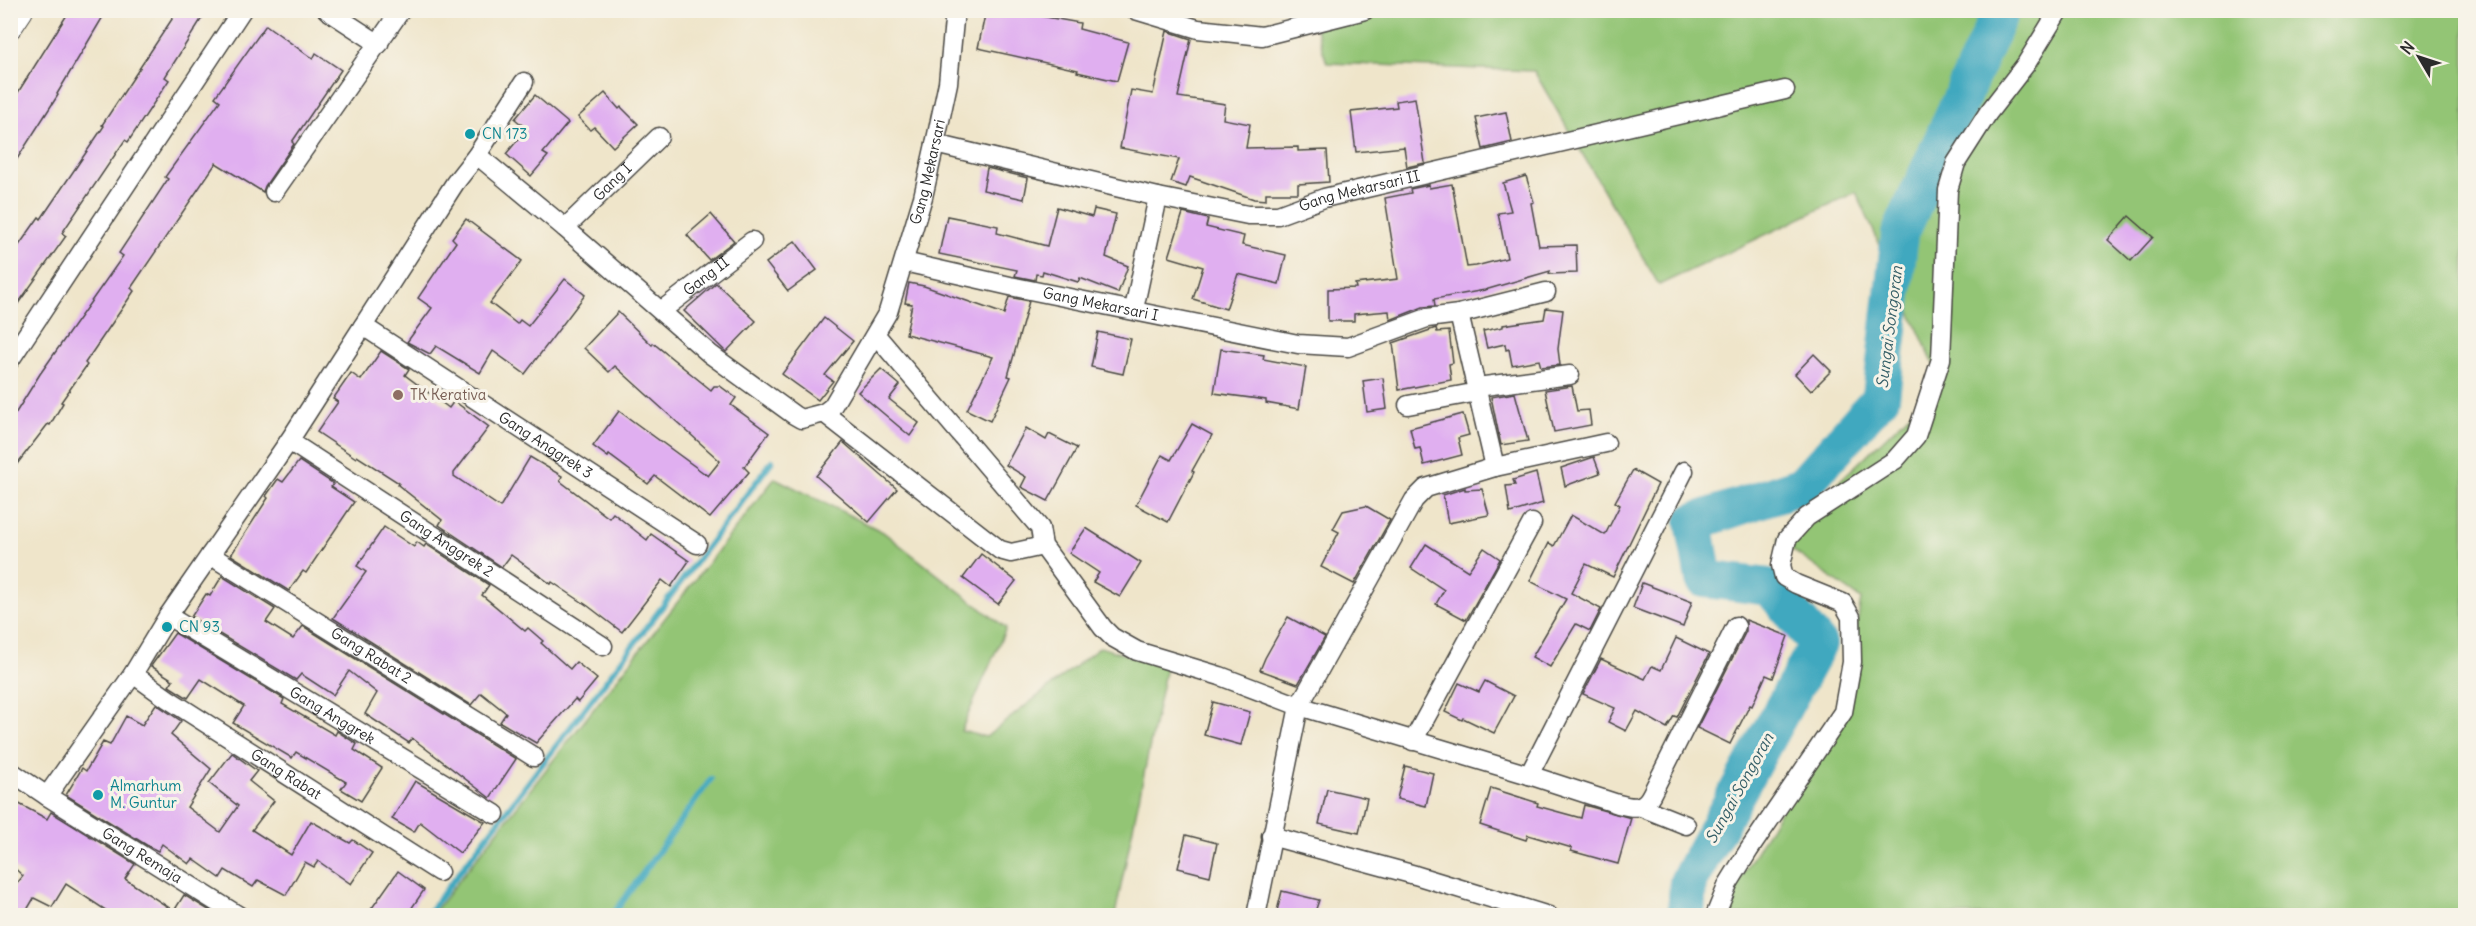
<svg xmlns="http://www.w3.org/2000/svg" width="2476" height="926" font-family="Delius,sans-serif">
<rect width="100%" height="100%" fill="#f7f3e8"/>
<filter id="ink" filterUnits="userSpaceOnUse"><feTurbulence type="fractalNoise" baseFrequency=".0167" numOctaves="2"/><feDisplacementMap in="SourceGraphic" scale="12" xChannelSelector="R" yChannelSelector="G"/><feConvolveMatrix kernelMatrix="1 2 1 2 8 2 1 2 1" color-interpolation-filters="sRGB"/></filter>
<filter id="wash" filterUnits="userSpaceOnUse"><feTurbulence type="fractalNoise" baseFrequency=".008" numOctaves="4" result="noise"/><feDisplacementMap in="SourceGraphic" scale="24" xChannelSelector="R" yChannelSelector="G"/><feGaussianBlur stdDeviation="1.35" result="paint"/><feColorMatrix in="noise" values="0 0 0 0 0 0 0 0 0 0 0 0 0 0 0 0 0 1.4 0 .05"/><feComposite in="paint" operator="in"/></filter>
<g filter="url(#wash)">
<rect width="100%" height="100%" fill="#efe5ca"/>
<g fill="#93c575" stroke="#5f7850" stroke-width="1.5">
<polygon points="1310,11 2465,11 2465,915 1719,915 1846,698 1861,599 1778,540 1942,383 1856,192 1659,285 1534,71 1327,63"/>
<polygon points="775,478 883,532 1006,628 961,731 986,737 1100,647 1166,667 1115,915 431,916"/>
</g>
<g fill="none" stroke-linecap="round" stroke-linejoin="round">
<g stroke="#3fa8bf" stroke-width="6">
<polyline points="426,916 622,660 772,461"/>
<polyline points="612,916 711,779"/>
</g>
<polyline stroke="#3fa8bf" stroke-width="38" points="1686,916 1688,882 1818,644 1770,587 1704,579 1694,522 1803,485 1881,397 1900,234 2001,10"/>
</g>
<g id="blocks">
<g fill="#e0aff0">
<polygon points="70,10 107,10 57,94 58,95 10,170 10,105"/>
<polygon points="178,10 207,10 165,77 169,80 128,142 125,140 62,233 66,236 10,315 10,258 39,217 41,219 104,126 102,125"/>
<polygon points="986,10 1028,10 1041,14 1041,16 1080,23 1079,29 1128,42 1117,81 1077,72 1078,70 978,48"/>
<polygon points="266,25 313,59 316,53 341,70 292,142 294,144 265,186 263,192 216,163 131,288 134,291 85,363 87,365 61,402 63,403 50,425 48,424 10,473 10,422 40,374 123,256 119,253 168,179 165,177 220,101 215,97"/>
<polygon points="1167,31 1191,39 1178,97 1225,104 1223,119 1250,124 1246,148 1298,147 1298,151 1327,150 1329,182 1298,184 1298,193 1266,193 1266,200 1254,199 1190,177 1186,187 1171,182 1179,159 1120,148 1131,90 1153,94"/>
<polygon points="605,93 619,109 621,107 638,124 613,147 594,127 590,130 578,117"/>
<polygon points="535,95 568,123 543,153 548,156 531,176 506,154 527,129 515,119"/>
<polygon points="1415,98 1425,163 1407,167 1404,147 1356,152 1351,112 1397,107 1396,101"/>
<polygon points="1506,112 1512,142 1483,149 1476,118"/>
<polygon points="987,168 1028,178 1024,199 983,190"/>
<polygon points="1526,176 1534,202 1531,203 1539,246 1576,245 1577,273 1549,274 1550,271 1485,290 1434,299 1435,306 1423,307 1390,320 1389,311 1354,314 1354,321 1328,321 1328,289 1356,288 1355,284 1398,279 1385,198 1411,193 1410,189 1429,185 1429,188 1452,184 1467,267 1476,266 1507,258 1498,213 1511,211 1503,183"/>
<polygon points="1057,207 1092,217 1094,209 1116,214 1106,257 1128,266 1118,293 1080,278 1078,282 1043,271 1042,275 1036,274 1035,280 1015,276 1017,270 939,254 947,216 998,226 997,233 1047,246"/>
<polygon points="1183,213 1208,219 1206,227 1244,236 1242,245 1286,255 1279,284 1238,274 1226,309 1193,299 1203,267 1169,257"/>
<polygon points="711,214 734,241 709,260 687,235"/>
<polygon points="2129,216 2153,237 2131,261 2108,240"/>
<polygon points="466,219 522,261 490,303 517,324 520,320 528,326 565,279 585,295 525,374 493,351 480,373 436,346 430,354 407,342 432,308 418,298 456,242 452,238"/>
<polygon points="795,241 817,270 788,291 766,263"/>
<polygon points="716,283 756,321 726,352 684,311"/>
<polygon points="909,283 924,286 1004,314 1009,297 1029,301 1008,376 1011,377 990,421 967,410 993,357 906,334 912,304 905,303"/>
<polygon points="1546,308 1563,310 1558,349 1560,365 1541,367 1539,360 1512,365 1509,349 1506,350 1505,344 1487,348 1483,331 1503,327 1503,325 1544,319"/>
<polygon points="618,312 652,345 653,343 711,390 714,386 720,386 736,398 731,405 769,433 744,467 749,472 710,518 655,476 648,484 609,455 608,457 593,446 619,411 708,476 720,461 615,366 609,372 584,348"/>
<polygon points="824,318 853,341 825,375 833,381 818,400 782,374"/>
<polygon points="1436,328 1437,332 1449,331 1453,363 1449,364 1451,380 1399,390 1393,343"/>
<polygon points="1098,332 1131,339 1123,374 1091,367"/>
<polygon points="1221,349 1264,355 1263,359 1306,367 1299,409 1266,403 1266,400 1214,393"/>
<polygon points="381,351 409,369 405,375 449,408 454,401 489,427 454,473 454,476 500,507 530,457 562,476 560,481 609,518 613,513 647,540 651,534 689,561 671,587 662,580 622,632 588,606 552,582 551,584 511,555 502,567 439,525 442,520 398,485 399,483 357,456 356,458 317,432 338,402 333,399 351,373 361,380"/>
<polygon points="1814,354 1831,371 1811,391 1795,374"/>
<polygon points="881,369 900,385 889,399 919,423 910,436 858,392"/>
<polygon points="1383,378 1387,409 1367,412 1363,381"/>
<polygon points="1572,386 1577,411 1589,410 1591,425 1554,432 1545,390"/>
<polygon points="1515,393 1528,441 1501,445 1491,397"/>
<polygon points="1463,414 1469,435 1458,438 1462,455 1424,465 1420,448 1415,449 1410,428"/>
<polygon points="1192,424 1212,435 1192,471 1194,472 1168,522 1136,505 1162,455 1171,460"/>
<polygon points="1026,428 1046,440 1049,434 1077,448 1048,501 1021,487 1026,477 1006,465"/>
<polygon points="843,442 897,489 869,522 816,476"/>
<polygon points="1594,457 1600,473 1565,486 1561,468"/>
<polygon points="299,461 334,484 331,487 354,502 306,573 303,571 289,591 231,555 268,498 266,496 278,479 283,482"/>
<polygon points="1633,470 1658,484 1613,577 1586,564 1571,593 1601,609 1590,631 1576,624 1550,667 1532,657 1566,599 1530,581 1549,543 1554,546 1571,515 1605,535 1620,505 1615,502"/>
<polygon points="1536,473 1543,503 1510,513 1506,486 1515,485 1513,480"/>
<polygon points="1465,488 1465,490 1482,489 1489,515 1448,523 1443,495"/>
<polygon points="1366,506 1390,520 1354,584 1321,567 1339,532 1333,529 1343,511"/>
<polygon points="384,527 414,547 417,542 424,547 426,544 489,585 482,595 525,631 528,628 543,641 541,643 570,669 576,662 597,679 578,702 575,699 536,743 500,722 506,713 481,693 471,705 333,618 366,572 357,566"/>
<polygon points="1086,528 1141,563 1120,597 1093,582 1099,573 1069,553"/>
<polygon points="1426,544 1468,571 1484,548 1500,559 1466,620 1436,604 1444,590 1411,568"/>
<polygon points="981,554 1016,581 998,604 963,578"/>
<polygon points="222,576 275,609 266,622 293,639 303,626 516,759 490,798 412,738 409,743 365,714 377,693 349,671 333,695 301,674 296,680 191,617 206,594 210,596"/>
<polygon points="1642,583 1692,602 1683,627 1633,608"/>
<polygon points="1288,617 1325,637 1298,684 1260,670 1265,658"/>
<polygon points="1746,620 1788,636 1773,678 1766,675 1752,706 1750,705 1730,744 1697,728 1746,631"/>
<polygon points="175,633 284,699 282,704 335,735 337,731 357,744 354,750 382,768 361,801 341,789 346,782 296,752 292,758 233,723 244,706 201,679 188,698 169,686 173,680 151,666"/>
<polygon points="1676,638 1709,654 1677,717 1674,716 1667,728 1637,711 1626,731 1608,722 1615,708 1583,694 1601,659 1645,679 1652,666 1661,670"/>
<polygon points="1485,681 1514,696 1494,733 1463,718 1462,720 1445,712 1459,683 1479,692"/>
<polygon points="1213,702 1250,712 1241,745 1204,735"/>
<polygon points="156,704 181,721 171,735 211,769 187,807 220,832 238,806 209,783 232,753 257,771 249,781 274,801 252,830 291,855 311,821 350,843 353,840 372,853 351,884 318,861 314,867 305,862 286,895 258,880 253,887 225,870 220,878 193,859 189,864 162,844 158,851 148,846 66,795 82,768 86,771 103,742 110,745 126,716 142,725"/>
<polygon points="1405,766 1433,773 1426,806 1397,799"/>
<polygon points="415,781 485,822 460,853 420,822 414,832 392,819"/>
<polygon points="1491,788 1538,803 1537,806 1581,818 1584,805 1631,818 1618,864 1571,851 1572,848 1528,835 1526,840 1480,825"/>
<polygon points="1327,789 1367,798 1359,833 1319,824"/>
<polygon points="10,799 47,819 51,812 135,864 125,879 174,911 184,895 217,915 113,915 66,884 52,907 34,898 24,915 10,915 10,892 23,876 10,864"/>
<polygon points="1186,835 1217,843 1210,876 1178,868"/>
<polygon points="398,871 424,890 407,915 367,915"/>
<polygon points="1282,891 1319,900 1314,915 1276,915"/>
</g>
</g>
</g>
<g filter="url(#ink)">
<use href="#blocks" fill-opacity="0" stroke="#484743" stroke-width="1.5"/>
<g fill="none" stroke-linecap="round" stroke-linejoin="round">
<defs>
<g id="street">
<polyline points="327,10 379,44"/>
<polyline points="1135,10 1198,29 1262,36 1365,10"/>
<path id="s1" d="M935,144L1158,197L1248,215H1278L1324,198L1785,90"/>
<path id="s2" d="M477,155L565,228L710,354L794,415L801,419L824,413L832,407L888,312L923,197L935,144L948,83L955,10"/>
<polyline points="274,192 401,10"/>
<path id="s3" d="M565,228L659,137"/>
<path id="s4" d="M904,262L1010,286L1298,344L1348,347L1427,318L1459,314L1546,292"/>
<polyline points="1134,309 1158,197"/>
<path id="s5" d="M661,311L752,241"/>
<polyline points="1459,314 1495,467"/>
<path id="s6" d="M363,326L697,544"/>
<path d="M876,335L1040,528L1043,546L1103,628L1112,637L1137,651L1220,676L1299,706L1529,775L1618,804C1633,808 1643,810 1651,795L1736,626"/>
<polyline points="10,360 242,10"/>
<polyline points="1477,387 1570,375"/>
<polyline points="1408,405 1478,392"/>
<polyline points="824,413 1000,550 1011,553 1043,546"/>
<path id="s7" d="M289,441L603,646"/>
<path id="s8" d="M210,555L534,757"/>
<path id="s9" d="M168,616L495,814"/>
<path id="s10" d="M133,674L168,699L439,872"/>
<polyline points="1413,741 1532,523"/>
<polyline points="10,771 47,796 133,674 168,616 289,441 455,183 477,155 524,82"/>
<polyline points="1529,775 1684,471"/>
<path id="s11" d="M47,796L239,916"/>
<polyline points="1641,807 1686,825"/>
<polyline points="1271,836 1415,875 1549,916"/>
<polyline points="1256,916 1299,706 1414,500 1426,488 1495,467 1606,443"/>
<polyline points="1715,916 1728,884 1749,850 1843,712 1852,662 1851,617 1843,603 1796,584 1784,577 1781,565 1787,539 1807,517 1895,460 1916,436 1941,359 1948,190 1956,163 1988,113 2026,64 2059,10"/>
</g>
<polyline id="secondary" points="10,25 20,10"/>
</defs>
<use href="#street" stroke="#484743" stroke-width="21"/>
<use href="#secondary" stroke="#484743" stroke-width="28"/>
<use href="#street" stroke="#fff" stroke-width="18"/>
<use href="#secondary" stroke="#fff" stroke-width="26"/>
</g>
</g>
<g fill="#0f9aa8" stroke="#f7f3e8" stroke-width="2">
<circle cx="470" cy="134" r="6"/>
<circle cx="167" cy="627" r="6"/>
<circle cx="98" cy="795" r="6"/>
</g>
<circle fill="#8d6e63" stroke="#f7f3e8" stroke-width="2" cx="398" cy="395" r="6"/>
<g text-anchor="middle" stroke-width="6" stroke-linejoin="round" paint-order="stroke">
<g font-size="15" fill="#0d838f" stroke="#f7f3e8" text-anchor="start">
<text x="482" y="139">CN 173</text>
<text x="179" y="632">CN 93</text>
<text x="110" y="791">Almarhum<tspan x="110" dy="17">M. Guntur</tspan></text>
</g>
<g font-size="15" fill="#2b2b2b" stroke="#f7f3e8">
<text dy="5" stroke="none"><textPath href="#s2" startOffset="708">Gang Mekarsari</textPath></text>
<text dy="5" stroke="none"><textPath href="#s3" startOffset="66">Gang I</textPath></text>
<text dy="5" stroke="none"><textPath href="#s1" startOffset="436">Gang Mekarsari II</textPath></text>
<text dy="5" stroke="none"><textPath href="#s5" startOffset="57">Gang II</textPath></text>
<text dy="5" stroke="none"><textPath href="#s4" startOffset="201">Gang Mekarsari I</textPath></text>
<text dy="5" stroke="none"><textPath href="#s6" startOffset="218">Gang Anggrek 3</textPath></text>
<text dy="5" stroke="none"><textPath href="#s7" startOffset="188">Gang Anggrek 2</textPath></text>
<text dy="5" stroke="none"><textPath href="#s8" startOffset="190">Gang Rabat 2</textPath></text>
<text dy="5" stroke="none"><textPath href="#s9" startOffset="192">Gang Anggrek</textPath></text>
<text dy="5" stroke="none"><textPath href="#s10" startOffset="183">Gang Rabat</textPath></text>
<text dy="5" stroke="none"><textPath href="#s11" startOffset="112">Gang Remaja</textPath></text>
</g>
<g font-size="15" fill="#785e54" stroke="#f7f3e8" text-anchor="start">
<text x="410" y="400">TK Kerativa</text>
</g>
<g font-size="16" font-style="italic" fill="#335d66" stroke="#f7f3e8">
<text transform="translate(1889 327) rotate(-83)" y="6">Sungai Songoran</text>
<text transform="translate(1739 788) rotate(-61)" y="6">Sungai Songoran</text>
</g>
</g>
<rect width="2476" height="926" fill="none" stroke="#f7f3e8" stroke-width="36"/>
<g transform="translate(2419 57) rotate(309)" stroke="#f7f3e8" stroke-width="4.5" paint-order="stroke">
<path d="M0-4.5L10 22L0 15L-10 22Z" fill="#2b2b2b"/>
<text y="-9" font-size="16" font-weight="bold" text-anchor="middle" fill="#2b2b2b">N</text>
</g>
</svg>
